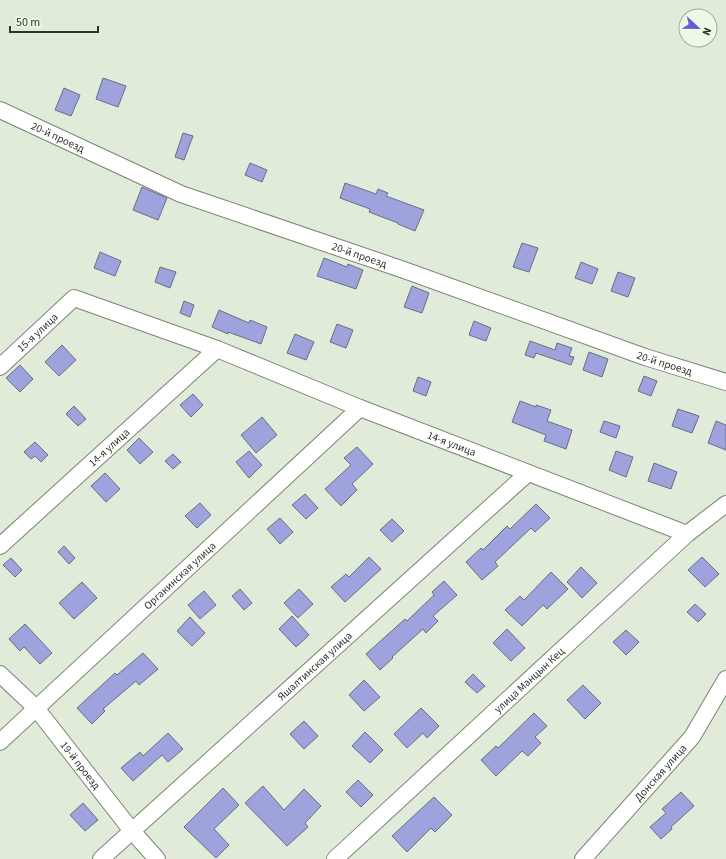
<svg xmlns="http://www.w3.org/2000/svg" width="726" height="859" font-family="'Source Sans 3',sans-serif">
<rect width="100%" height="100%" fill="#e0ebd9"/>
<g fill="#9ea3dd" stroke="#6c6e7f">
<polygon points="103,78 126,86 118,107 96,99"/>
<polygon points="64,88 80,95 71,116 55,110"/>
<polygon points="183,133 193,136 184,160 175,157"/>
<polygon points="250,163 267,170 262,182 245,175"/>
<polygon points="345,183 376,194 378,189 388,193 386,196 424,210 415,231 398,224 398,223 369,212 370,209 340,198"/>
<polygon points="142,187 167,198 158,220 133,210"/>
<polygon points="522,243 538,248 529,272 513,267"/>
<polygon points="100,252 121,261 115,276 94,268"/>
<polygon points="324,258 347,267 348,264 363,270 356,289 317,276"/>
<polygon points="581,262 598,269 592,284 575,278"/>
<polygon points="160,267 176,272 170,288 155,282"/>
<polygon points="618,272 635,278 628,297 611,291"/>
<polygon points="412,286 429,293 422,313 404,307"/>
<polygon points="184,301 194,305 190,317 180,313"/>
<polygon points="219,310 249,323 250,320 267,327 261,344 228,332 228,334 212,327"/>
<polygon points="474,321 491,328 486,341 469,335"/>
<polygon points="337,324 353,330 346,348 330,342"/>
<polygon points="295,334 314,342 306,360 287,353"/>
<polygon points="530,341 555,350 557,343 572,348 569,356 574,357 571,365 536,353 534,358 525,355"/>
<polygon points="62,345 76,360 59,376 45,362"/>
<polygon points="589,352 608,359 602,377 583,370"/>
<polygon points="20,365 33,379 20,392 6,378"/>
<polygon points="644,376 657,381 651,396 638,391"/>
<polygon points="418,377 431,382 426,396 413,391"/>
<polygon points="193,394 203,405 191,417 180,405"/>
<polygon points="520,401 536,407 536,405 551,410 547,421 572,430 566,449 544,441 546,435 512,422"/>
<polygon points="74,406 86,419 78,426 66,414"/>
<polygon points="678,409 699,416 692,433 672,426"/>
<polygon points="262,417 277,435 256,453 241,435"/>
<polygon points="604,421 620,426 616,438 600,432"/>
<polygon points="716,421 726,425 726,450 708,443"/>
<polygon points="139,438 153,452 140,464 127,450"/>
<polygon points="35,442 48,455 41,462 35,456 31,459 24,452"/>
<polygon points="357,447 373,464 352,484 357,490 341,506 325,489 351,465 344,458"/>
<polygon points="249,451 262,465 249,478 236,462"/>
<polygon points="616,451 633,457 626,477 609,470"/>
<polygon points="173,454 181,462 173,469 165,461"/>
<polygon points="654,463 677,472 671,489 648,481"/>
<polygon points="105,473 120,489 106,502 91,486"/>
<polygon points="305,494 318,508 306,519 292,505"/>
<polygon points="200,503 211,515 197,528 185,516"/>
<polygon points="536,504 550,518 535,532 531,528 495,562 498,566 482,580 466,562 481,548 483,550 507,526 510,529"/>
<polygon points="280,518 293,532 280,544 267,529"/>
<polygon points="392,519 404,531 392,542 380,530"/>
<polygon points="64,546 75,558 69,564 58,552"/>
<polygon points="369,557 381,569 345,602 331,587 346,574 349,577"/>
<polygon points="702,557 719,574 705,587 688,570"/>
<polygon points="11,558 22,570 15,577 3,565"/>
<polygon points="581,567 597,583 582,598 567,582"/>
<polygon points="551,572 568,589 547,609 543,605 522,626 505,610 520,596 524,600"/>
<polygon points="444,581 457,595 433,616 438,621 426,633 423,629 392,657 393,658 380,670 366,654 405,619 407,621 434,595 432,592"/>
<polygon points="82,582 97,598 74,619 59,603"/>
<polygon points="240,589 252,603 244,610 232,596"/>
<polygon points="299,589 313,604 298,618 284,603"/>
<polygon points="204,591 216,605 200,619 188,605"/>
<polygon points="695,604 706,614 698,622 687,612"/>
<polygon points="292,616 309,635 296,647 279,629"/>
<polygon points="190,617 205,633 192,646 177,631"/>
<polygon points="25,624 52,653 40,664 24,647 20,651 9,639"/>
<polygon points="507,629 525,648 511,661 493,643"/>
<polygon points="626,630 639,642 626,655 613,642"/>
<polygon points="143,653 158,669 139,685 136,681 103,709 105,711 92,724 77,708 115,673 117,675"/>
<polygon points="473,674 485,686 477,693 465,682"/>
<polygon points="364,680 380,697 364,711 349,695"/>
<polygon points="583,685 601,703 585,719 567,700"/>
<polygon points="421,708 439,726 427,738 423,733 407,748 394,734"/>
<polygon points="534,713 547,726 535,737 541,743 528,756 522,751 496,776 481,760 496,746 498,748"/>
<polygon points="304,721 318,736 304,749 290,734"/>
<polygon points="365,732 383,750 370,763 352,746"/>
<polygon points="168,733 183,749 168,762 162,755 133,781 121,768 140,752 143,756"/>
<polygon points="358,780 373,795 361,807 346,792"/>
<polygon points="263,786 284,810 304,789 321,806 305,823 308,827 287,846 245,803"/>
<polygon points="223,788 239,805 214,829 229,845 216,858 184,827"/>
<polygon points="681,792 694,806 671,827 672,829 661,839 650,827 666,813 662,809"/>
<polygon points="434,797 452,815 435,832 431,828 407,852 392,836"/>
<polygon points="83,803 98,820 85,831 70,815"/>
</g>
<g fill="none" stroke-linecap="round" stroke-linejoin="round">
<defs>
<g id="minor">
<path id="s1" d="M0,110L181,194L404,270L645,357L726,382"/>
<path id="s2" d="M0,367L74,298L217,349L360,408L687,534"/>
<path id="s3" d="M0,546L217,349"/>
<path id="s4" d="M0,674L36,708L132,831L157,859"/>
<path id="s5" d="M0,742L360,408"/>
<path id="s6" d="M101,859L528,473"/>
<path id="s7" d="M335,859L687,534L726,504"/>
<path id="s8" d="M583,859L692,737L726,679"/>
</g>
</defs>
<use href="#minor" stroke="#7b8575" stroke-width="18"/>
<use href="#minor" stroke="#fff" stroke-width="16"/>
</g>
<g text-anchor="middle" stroke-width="3" stroke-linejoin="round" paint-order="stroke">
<g font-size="11" fill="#2e322c" stroke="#edf8e7">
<text dy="4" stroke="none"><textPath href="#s1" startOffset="64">20-й проезд</textPath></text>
<text dy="4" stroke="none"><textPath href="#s1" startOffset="388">20-й проезд</textPath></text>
<text dy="4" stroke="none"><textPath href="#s2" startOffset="51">15-я улица</textPath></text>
<text dy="4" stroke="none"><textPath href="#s1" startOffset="712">20-й проезд</textPath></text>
<text dy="4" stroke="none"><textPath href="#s2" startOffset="506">14-я улица</textPath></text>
<text dy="4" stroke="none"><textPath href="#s3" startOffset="147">14-я улица</textPath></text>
<text dy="4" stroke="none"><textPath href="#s5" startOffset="245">Оргакинская улица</textPath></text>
<text dy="4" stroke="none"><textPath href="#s6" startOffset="288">Яшалтинская улица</textPath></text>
<text dy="4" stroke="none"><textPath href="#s7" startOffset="264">улица Манцын Кец</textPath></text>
<text dy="4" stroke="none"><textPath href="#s4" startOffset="122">19-й проезд</textPath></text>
<text dy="4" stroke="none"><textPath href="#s8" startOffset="116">Донская улица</textPath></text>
</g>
</g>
<g transform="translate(698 28) rotate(112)"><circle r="19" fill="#edf8e7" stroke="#a1a99c"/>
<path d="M0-3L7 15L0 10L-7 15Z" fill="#625ed6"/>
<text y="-6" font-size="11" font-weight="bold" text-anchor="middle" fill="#2e322c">N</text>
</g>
<path d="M10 26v6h88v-6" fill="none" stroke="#2e322c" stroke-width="2"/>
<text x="16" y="26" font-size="12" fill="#2e322c" stroke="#edf8e7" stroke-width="3" paint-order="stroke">50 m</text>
</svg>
